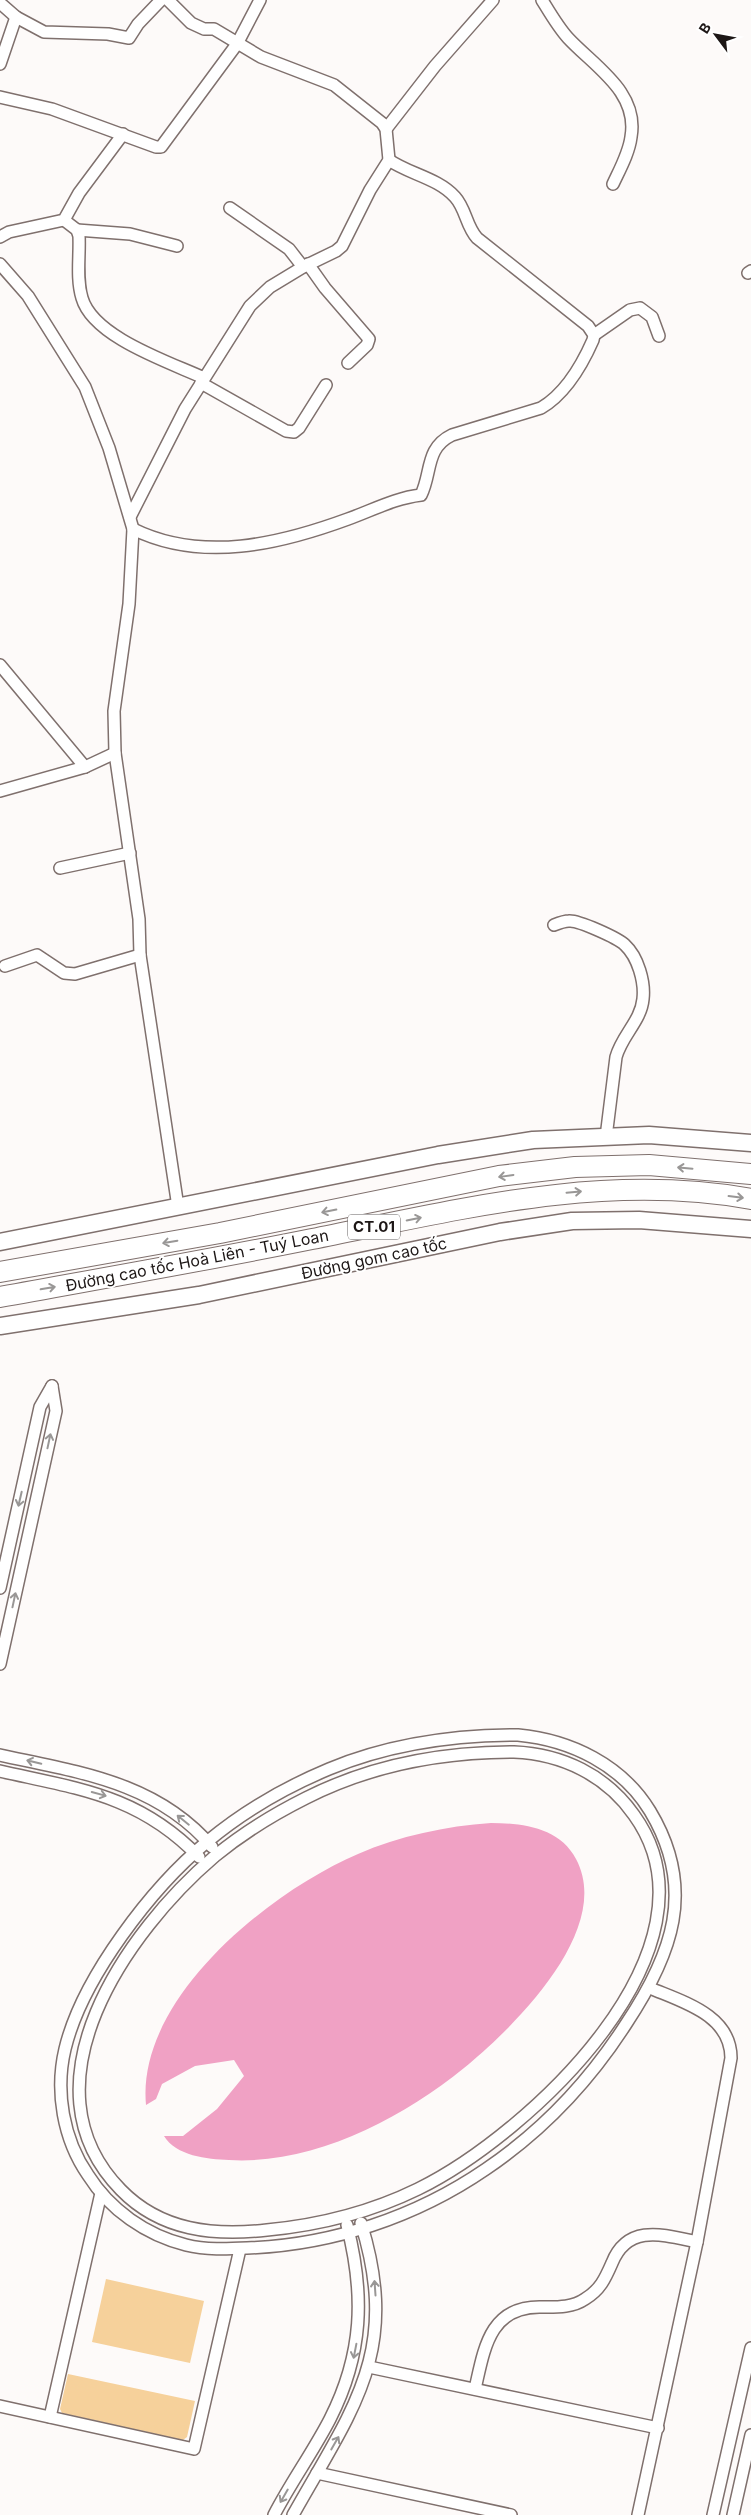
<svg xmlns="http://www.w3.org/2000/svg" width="751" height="2515" font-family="Inter,sans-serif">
<rect width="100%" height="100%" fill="#fdfaf9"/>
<g fill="#f6d19b">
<polygon points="106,2279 204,2301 190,2363 92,2342"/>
<polygon points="68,2374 195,2401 187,2437 183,2440 62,2413 60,2409"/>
</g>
<path fill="#f0a1c4" d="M491,1823C523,1823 560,1828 576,1859C614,1930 513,2028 464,2068C400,2120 312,2165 229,2160C207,2159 176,2156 164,2136H183L217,2109L244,2076L234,2060L195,2066L162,2084L156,2099L146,2105C136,1999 269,1892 358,1854C399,1836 446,1826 491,1823Z"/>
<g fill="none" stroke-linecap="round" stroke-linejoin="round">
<defs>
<g id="street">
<path d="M542,0C550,13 558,27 568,38C595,67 639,92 631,137C629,153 620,169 613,184"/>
<polyline points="0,3 16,17 44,32 108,34 129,38 138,24 161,0"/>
<polyline points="0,64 16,17"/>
<polyline points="0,97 52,109 156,147 161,147 237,44 260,0"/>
<polyline points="386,129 435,66 493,0"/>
<polyline points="230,208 289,249 303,267"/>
<path d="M64,220L77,230L79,236C80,256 76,278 82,298C93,337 169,362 204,378"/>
<polyline points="77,230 130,234 177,246"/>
<polyline points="0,237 9,232 64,220 79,193 123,134"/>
<polyline points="0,264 28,296 85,387 109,448 133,529 129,604 114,711 115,753 139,919 140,955 178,1207"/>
<polyline points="308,264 325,288 369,339 367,345 348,363"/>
<polyline points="748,273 751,271"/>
<polyline points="594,335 630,310 640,308 652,317 659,336"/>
<polyline points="201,383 286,431 294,432 299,428 326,385"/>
<polyline points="130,517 185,409 250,306 270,287 303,267 336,251 342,246 370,190 389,160 386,129 382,123 334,85 261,57 214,29 204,29 191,23 168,0"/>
<path d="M133,529C202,563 280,544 348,519C373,510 395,498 421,495C432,473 425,448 452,435L541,408C565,394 582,365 593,340L594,335L588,326L477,238C466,226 466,209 455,197C438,178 409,174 389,160"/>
<polyline points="0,665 85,767"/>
<polyline points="0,791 85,767 115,753"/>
<polyline points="60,868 130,853"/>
<path d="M554,925C559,923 564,921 569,921C578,920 618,938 625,945C638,957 645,982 643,999C641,1021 622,1035 616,1057L606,1137"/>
<polyline points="5,966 37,955 64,973 75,974 140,955"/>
<polyline points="0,1588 40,1407 52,1386"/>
<polyline points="0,1664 56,1411 52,1386"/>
<path d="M518,1735C571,1740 622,1765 650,1811C697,1889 672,1955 626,2024C590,2080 542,2131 486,2169C416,2217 332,2245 247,2248C227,2249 206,2250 186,2245C146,2235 110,2210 88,2175C63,2139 55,2091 65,2049C82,1978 152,1887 208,1841C244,1811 286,1787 329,1769C389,1744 454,1735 518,1735Z"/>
<path d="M514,1752C562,1754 606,1775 634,1815C730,1948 528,2135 418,2189C371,2212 320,2225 267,2230C214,2236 161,2231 121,2190C18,2085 127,1931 215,1856C243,1833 274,1814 306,1798C371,1765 441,1752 514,1752Z"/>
<path d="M0,1755C78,1772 157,1782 212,1847"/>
<path d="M0,1771C79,1789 139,1795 199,1857"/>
<polyline points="369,2367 658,2428"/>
<path d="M475,2389C484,2350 489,2306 541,2307C556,2307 572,2308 585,2299C600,2290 605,2279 612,2263C628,2223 664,2235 697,2242"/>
<polyline points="0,2406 194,2449 240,2249"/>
<polyline points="50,2417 101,2193"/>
<polyline points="317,2473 511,2515"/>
<path d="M274,2515C291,2482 313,2452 330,2419C363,2354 365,2295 347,2225"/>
<path d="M293,2515C353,2408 401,2352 361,2223"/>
<path d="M638,2515L697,2242L731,2058C731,2015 683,2002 650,1988"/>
<polyline points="713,2515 751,2348"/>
<polyline points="733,2515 751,2435"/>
</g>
<g id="secondary">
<polyline points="0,1242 438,1155 533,1140 649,1135 751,1143"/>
<polyline points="0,1326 199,1295 500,1232 572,1221 639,1220 751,1229"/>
</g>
<g id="highway">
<polyline points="0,1272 220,1233 499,1176 575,1167 649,1165 751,1174"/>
<path d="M0,1297C104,1278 208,1260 312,1239C457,1210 603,1172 751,1199"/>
</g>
</defs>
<use href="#street" stroke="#7f706d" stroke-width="14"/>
<use href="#secondary" stroke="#7f706d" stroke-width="19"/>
<use href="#highway" stroke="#7f706d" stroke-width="22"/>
<use href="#street" stroke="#fff" stroke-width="11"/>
<use href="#secondary" stroke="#fff" stroke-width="16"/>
<use href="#highway" stroke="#fff" stroke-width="20"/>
</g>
<defs><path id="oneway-shaft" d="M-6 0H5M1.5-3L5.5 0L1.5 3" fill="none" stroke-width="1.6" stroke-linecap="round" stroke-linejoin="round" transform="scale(1.25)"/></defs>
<g stroke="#999796">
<use href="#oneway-shaft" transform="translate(685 1168) rotate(-175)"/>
<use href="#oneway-shaft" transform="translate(506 1176) rotate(172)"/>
<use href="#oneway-shaft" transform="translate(574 1192) rotate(-5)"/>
<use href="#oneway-shaft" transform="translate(736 1197) rotate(7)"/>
<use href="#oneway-shaft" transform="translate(329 1211) rotate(169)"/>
<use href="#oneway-shaft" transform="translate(414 1219) rotate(-11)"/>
<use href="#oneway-shaft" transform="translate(170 1242) rotate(170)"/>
<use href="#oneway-shaft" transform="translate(48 1288) rotate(-10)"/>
<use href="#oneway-shaft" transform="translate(49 1441) rotate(-78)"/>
<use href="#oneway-shaft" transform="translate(20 1499) rotate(103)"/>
<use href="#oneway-shaft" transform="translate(14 1600) rotate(-78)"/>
<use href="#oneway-shaft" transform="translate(34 1762) rotate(-167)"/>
<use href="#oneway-shaft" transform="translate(99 1794) rotate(15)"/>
<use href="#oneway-shaft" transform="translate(183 1820) rotate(-141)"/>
<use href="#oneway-shaft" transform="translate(375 2288) rotate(-94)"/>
<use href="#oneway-shaft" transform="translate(355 2351) rotate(101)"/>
<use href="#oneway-shaft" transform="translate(335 2443) rotate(-60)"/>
<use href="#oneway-shaft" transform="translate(284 2496) rotate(120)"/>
</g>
<g text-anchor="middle" stroke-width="4" stroke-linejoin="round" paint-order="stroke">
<rect fill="#fff" stroke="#615d5c" stroke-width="1" x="348" y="1214.5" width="52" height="25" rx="4"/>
<g font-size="15" font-weight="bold" fill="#1d1716">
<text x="374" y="1232">CT.01</text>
</g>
<g font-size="16" fill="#1d1716" stroke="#fff">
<text transform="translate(374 1258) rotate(-12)" y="6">Đường gom cao tốc</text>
<text transform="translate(197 1260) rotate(-11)" y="6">Đường cao tốc Hoà Liên - Tuý Loan</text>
</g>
</g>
<g transform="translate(716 35) rotate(302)" stroke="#ffffff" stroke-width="4" paint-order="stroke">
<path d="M0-4L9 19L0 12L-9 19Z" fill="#1d1716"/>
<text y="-8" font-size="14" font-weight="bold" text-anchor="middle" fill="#1d1716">B</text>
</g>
</svg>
